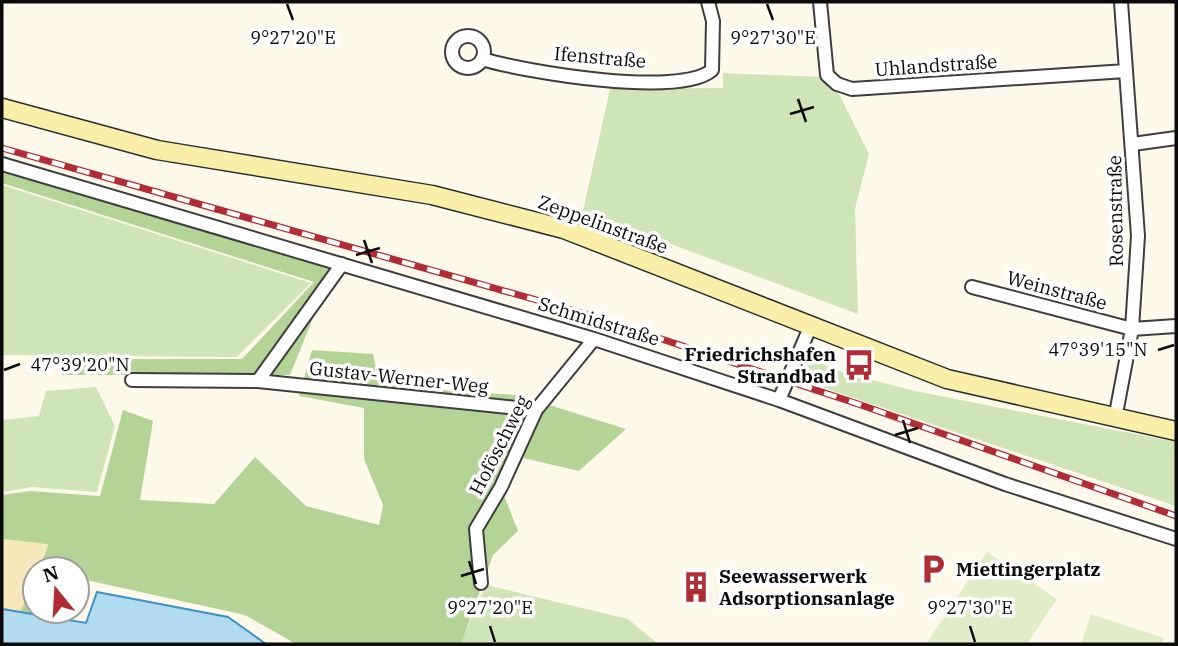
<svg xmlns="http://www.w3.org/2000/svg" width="1178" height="646" viewBox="0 0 1178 646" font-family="'IBM Plex Serif',serif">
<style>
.green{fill:#cfe5b7}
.forest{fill:#b4d497}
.sand{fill:#f6e8ba}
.pitch{fill:#e1edc8}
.water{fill:#b2dbf1;stroke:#3e91c3;stroke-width:2}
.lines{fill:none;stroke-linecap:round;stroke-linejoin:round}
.street-casing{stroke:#3e3e3e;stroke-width:16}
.secondary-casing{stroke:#2d2d2d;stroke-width:21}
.street{stroke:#fff;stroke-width:12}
.secondary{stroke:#f9efa9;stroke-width:18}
.rail-casing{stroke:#b02d36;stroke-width:7}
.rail{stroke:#fff;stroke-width:4.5;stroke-dasharray:13;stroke-linecap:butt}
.ticks{fill:none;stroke:#0b0b0b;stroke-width:2.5}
.labels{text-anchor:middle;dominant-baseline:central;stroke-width:7;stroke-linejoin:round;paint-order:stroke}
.street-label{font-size:19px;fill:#0b0b0b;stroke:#fff}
.poi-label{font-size:19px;font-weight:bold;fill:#0b0b0b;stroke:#fff;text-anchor:start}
.ticks-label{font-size:18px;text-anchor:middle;fill:#0b0b0b;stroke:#fff;stroke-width:7;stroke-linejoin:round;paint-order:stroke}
</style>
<rect width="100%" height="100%" fill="#fef9ea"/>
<path class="green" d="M723,73L823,77L840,96L869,154L855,209L858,314L583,211L610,89L723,88Z
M2,185L311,283L237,357L2,355Z
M810,358L841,372L915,391L1176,442V506L824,388L826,374L804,369Z
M96,387L115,426L97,492L32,487L2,492V420L39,416L46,391Z
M486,585L628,619L658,644H460Z"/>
<path class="forest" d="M2,159L334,266L290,375H61L86,359H242L314,282L2,183Z
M312,350L373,354L377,373L449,391L517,395L626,429L579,471L506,454L505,498L518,531L493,555L461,644H296L245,615L77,578V569H39L48,545L2,539V495L30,491L100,496L123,410L153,421L140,500L214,504L255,457L306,506L379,525L383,505L364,459V408L299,396Z
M35,578V611H67L65,620L20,612Z"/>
<path class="sand" d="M2,539L48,544L39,569H35V578L20,612L2,609Z"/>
<path class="pitch" d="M987,552L1057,599L1027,644H926Z
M1091,614L1164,638L1162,644H1081Z"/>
<path class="water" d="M97,592L228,617L266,644H2V609L86,623Z"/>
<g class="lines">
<defs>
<path id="street" d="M820,2L827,75L837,84L852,89L1126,71
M452 52a16 16 0 1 1 32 0a16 16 0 1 1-32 0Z
M482,59C525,72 680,98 712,70L713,21L708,2
M1133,144L1176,138
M2,164L594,339L779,400L1005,484L1176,539
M972,287L1132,329L1176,326
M132,380L258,381L536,410
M258,381L342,264
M779,400L811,325
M1115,419L1132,329L1138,236L1121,2
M481,583L476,529L501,487L536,410L594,339"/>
<path id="secondary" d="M2,108L157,150L432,195L564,229L947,379L1176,431"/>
</defs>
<use href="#street" class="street-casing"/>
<use href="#secondary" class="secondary-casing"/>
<use href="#street" class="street"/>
<use href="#secondary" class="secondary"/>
<defs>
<path id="rail" d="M2,148L589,315L861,405L1176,516"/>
</defs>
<use href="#rail" class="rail-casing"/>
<use href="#rail" class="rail"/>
</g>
<path class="ticks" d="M287,4L293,20M767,4L773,20M798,99L806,122M790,114L814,107M364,240L372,263M356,255L380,248M1158,350L1174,345M4,370L20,364M903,420L910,443M895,435L918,428M469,561L476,584M461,576L484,569M490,626L495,642M970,626L975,642"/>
<defs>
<symbol id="bus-bare" viewBox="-9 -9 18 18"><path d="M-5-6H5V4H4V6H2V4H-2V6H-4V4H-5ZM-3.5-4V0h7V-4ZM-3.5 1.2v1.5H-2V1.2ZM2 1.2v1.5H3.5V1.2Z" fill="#b02d36" stroke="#fff" stroke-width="2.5" paint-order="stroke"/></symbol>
<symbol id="parking-bare" viewBox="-9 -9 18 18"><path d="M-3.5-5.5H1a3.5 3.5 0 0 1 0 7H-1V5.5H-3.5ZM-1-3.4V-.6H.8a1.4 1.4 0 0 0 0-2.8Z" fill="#b02d36" stroke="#fff" stroke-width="2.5" paint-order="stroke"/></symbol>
<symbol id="building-bare" viewBox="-9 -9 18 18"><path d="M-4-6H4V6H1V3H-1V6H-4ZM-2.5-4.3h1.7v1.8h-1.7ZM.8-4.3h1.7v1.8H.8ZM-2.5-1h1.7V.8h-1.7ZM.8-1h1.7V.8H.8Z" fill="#b02d36" stroke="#fff" stroke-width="2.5" paint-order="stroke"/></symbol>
</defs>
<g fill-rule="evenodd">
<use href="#bus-bare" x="837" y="343" width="44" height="44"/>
<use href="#parking-bare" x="911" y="547" width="44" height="44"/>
<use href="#building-bare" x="674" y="565" width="44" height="44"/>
</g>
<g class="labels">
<g class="street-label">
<text transform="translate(600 57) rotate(5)">Ifenstraße</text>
<text transform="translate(936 65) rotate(-4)">Uhlandstraße</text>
<text transform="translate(1115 211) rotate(-91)">Rosenstraße</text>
<text transform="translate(603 224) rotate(20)">Zeppelinstraße</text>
<text transform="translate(1057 290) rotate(15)">Weinstraße</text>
<text transform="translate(599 321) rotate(17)">Schmidstraße</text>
<text transform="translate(399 377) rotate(6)">Gustav-Werner-Weg</text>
<text transform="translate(499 445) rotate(-63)">Hoföschweg</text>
</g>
<g class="poi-label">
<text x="836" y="354" text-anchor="end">Friedrichshafen<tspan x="836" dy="22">Strandbad</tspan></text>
<text x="956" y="569">Miettingerplatz</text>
<text x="719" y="576">Seewasserwerk<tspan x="719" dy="22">Adsorptionsanlage</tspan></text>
</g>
</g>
<g class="ticks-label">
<text x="293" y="44">9°27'20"E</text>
<text x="773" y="44">9°27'30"E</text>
<text x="1098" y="356">47°39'15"N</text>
<text x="80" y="371">47°39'20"N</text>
<text x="490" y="614">9°27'20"E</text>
<text x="970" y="614">9°27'30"E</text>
</g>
<rect width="1178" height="646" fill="none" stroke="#0b0b0b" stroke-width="7"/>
<g transform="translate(56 590) rotate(342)"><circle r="33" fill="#ffffff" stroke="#9d9d9d" stroke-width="2"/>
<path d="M0-5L12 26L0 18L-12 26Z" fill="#b02d36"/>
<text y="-10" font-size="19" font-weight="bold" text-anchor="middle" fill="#0b0b0b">N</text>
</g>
</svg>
